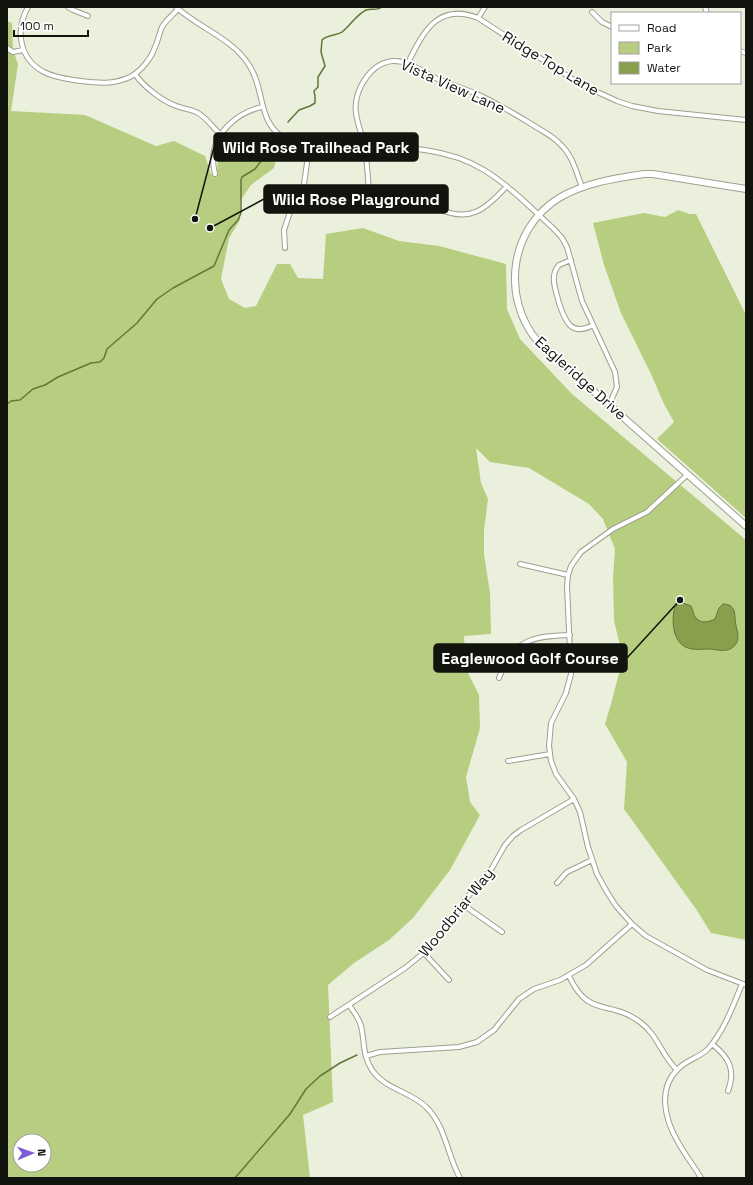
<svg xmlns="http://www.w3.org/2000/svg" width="753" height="1185" viewBox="0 0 753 1185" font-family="'Space Grotesk',sans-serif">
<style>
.green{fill:#b7ce80;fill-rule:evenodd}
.water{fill:#889f4b;stroke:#657639}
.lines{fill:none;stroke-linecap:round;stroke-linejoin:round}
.stream{stroke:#657639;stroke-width:1.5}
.minor-casing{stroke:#9ba18e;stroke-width:6}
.secondary-casing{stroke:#9ba18e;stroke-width:8}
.minor{stroke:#fff;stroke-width:4}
.secondary{stroke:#fff;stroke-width:6}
.labels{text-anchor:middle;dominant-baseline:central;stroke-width:3.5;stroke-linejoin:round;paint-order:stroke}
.street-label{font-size:15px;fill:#12150e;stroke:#fff}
.leader{fill:none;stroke:#12150e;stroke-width:1.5}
.callout-dot{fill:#12150e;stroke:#fff;stroke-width:1.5}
.callout{fill:#12150e;stroke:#12150e;stroke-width:1.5}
.callout-label{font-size:16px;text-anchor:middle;font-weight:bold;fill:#fff}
</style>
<rect width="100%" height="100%" fill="#eaf0dc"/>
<path class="green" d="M7,21L12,23L13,50L18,64L11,111L85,115L156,146L174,141L205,156L211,174H217L218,158L223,139L243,156L266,141L277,157L274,168L251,185L240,201V220L229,238L221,279L229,299L245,308L256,306L277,264H290L298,278L323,279L326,234L363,228L399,241L439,246L506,264L507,309L520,339L572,394L746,540V940L711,933L696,909L624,809L627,762L605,724L611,704L623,658L614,621L613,578L615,549L603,519L589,504L529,468L490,462L476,448L481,483L488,499L484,530V554L490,593L491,634L464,636L466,669L479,695L480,728L466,777L470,802L480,815L450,870L413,918L389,940L354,963L328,985L333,1102L303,1115L310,1178H7ZM20,1141H44V1165H20Z
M678,210L690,214H696L746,315V518L657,439L674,422L664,404L651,374L621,313L604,265L593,223L644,213L665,217Z"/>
<path class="water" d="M683,603L691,606C693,609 693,615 696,618C701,624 709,622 715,619L719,608L723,604C732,604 735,609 735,618C735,626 740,635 737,642C730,655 718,649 707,649C702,649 697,650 692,649C672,646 671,621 675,606Z"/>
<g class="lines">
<path class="stream" d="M288,122L299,110L310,106L315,103V96L314,91L318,87V77L325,66L321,52L322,40C328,34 336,36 342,32C351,25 356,15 366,10C372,8 377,11 382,7
M7,404L11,401L20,400L33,389L45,385L58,377L91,363L100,362L104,358L107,349L137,323L157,299L173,288L214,266L229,230L238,220L241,213V180L242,177L255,169L274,144
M235,1178L290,1114L306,1089L320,1076L340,1063L357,1055"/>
<defs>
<path id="minor" d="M28,7C15,30 19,59 44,72C55,78 68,79 80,81C97,83 113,85 130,77C141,71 151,59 155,47C158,41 159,34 162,27C166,20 173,15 178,9
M68,7L73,10L88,16
M176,7C199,28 232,38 249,65C267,93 255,124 290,142C313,155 339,147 364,147C406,147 448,148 484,170C510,186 532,209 554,229L562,238L567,247L582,301L615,372L617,387L609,405
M705,7L707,13
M592,12L602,22L612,27
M478,18L485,7
M7,48L13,52L23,50
M740,51L746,53
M408,63C423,32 438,2 478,18L580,84L617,101L632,106L658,111L746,120
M135,74C143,86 161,100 174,105C182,109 191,109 198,113C207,118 213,128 221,135
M215,174C214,169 213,164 213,159C214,132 238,112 262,107
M369,193C368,178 367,162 365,148C360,124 349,111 361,86C368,73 378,62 393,61C410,60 425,74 440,80C452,85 465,89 477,94C496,103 515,114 533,125C542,131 553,136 560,144C573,156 576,172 582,187
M439,209C470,223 486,209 506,187
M285,248L284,230L291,209L300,193L304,184L309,149
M571,260L559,265C549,276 556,290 559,303C565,321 571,337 593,325
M687,475L647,512L613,529L581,552L571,566L568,575L567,586L571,674L566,693L551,723L549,746L551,761L556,774L574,799L580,812L588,847L597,874L607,892L616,906L632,924L646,936L707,970L746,985
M520,564L568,575
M499,678C513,640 532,636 570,635
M508,761L550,754
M557,883L567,872L592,860
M462,904L502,932
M424,953L449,980
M569,976C589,1019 609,999 640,1022C658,1035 661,1055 677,1070
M349,1005C354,1012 359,1018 361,1026C365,1042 362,1055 372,1070C386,1090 410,1091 426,1107C446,1126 447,1155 460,1178
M330,1017L405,968L431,947L472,891L492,868L505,845L513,836L521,830L574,799
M712,1044C729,1057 736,1070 728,1091
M366,1056L380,1052L459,1047L477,1042L494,1030L519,999L534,989L560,980L586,965L632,924
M701,1178C694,1166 685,1155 678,1142C665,1120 657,1089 678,1069C686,1060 699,1058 708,1049C724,1031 733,1006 742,984"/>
<path id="secondary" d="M746,189L653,174H644C616,178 584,183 559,198C509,229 501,298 538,342L746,526"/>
</defs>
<use href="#minor" class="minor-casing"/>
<use href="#secondary" class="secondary-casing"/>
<use href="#minor" class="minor"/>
<use href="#secondary" class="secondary"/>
</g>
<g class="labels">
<g class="street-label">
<text transform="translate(551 63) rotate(31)">Ridge Top Lane</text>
<text transform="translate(453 86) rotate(24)">Vista View Lane</text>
<text transform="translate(581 378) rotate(42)">Eagleridge Drive</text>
<text transform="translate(456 912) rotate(-51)">Woodbriar Way</text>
</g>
</g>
<path class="leader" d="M195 219L214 147M210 228L264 199M680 600L627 658"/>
<g class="callout-dot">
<circle cx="195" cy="219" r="4"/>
<circle cx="210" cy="228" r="4"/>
<circle cx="680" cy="600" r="4"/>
</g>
<g class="callout">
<rect x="214" y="133" width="204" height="28" rx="4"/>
<rect x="264" y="185" width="184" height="28" rx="4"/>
<rect x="434" y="644" width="193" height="28" rx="4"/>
</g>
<g class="callout-label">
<text x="316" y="153">Wild Rose Trailhead Park</text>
<text x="356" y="205">Wild Rose Playground</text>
<text x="530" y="664">Eaglewood Golf Course</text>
</g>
<rect width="753" height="1185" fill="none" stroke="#12150e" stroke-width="16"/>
<rect x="611" y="12" width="130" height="72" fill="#ffffff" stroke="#a0a19f"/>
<rect x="619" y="25" width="20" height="6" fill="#ffffff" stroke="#a0a19f"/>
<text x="647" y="32" font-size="12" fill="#12150e">Road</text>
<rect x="619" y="42" width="20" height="12" fill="#b7ce80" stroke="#a0a19f"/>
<text x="647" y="52" font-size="12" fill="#12150e">Park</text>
<rect x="619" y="62" width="20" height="12" fill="#889f4b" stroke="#a0a19f"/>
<text x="647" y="72" font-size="12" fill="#12150e">Water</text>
<g transform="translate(32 1153) rotate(88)"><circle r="19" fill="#ffffff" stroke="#a0a19f"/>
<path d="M0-3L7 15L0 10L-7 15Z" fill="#7d5cd6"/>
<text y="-6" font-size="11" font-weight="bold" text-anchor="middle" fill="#12150e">N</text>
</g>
<path d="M14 30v6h74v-6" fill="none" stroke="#12150e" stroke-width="2"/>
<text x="20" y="30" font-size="12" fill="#12150e" stroke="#ffffff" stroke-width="3" paint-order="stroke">100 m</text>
</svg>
